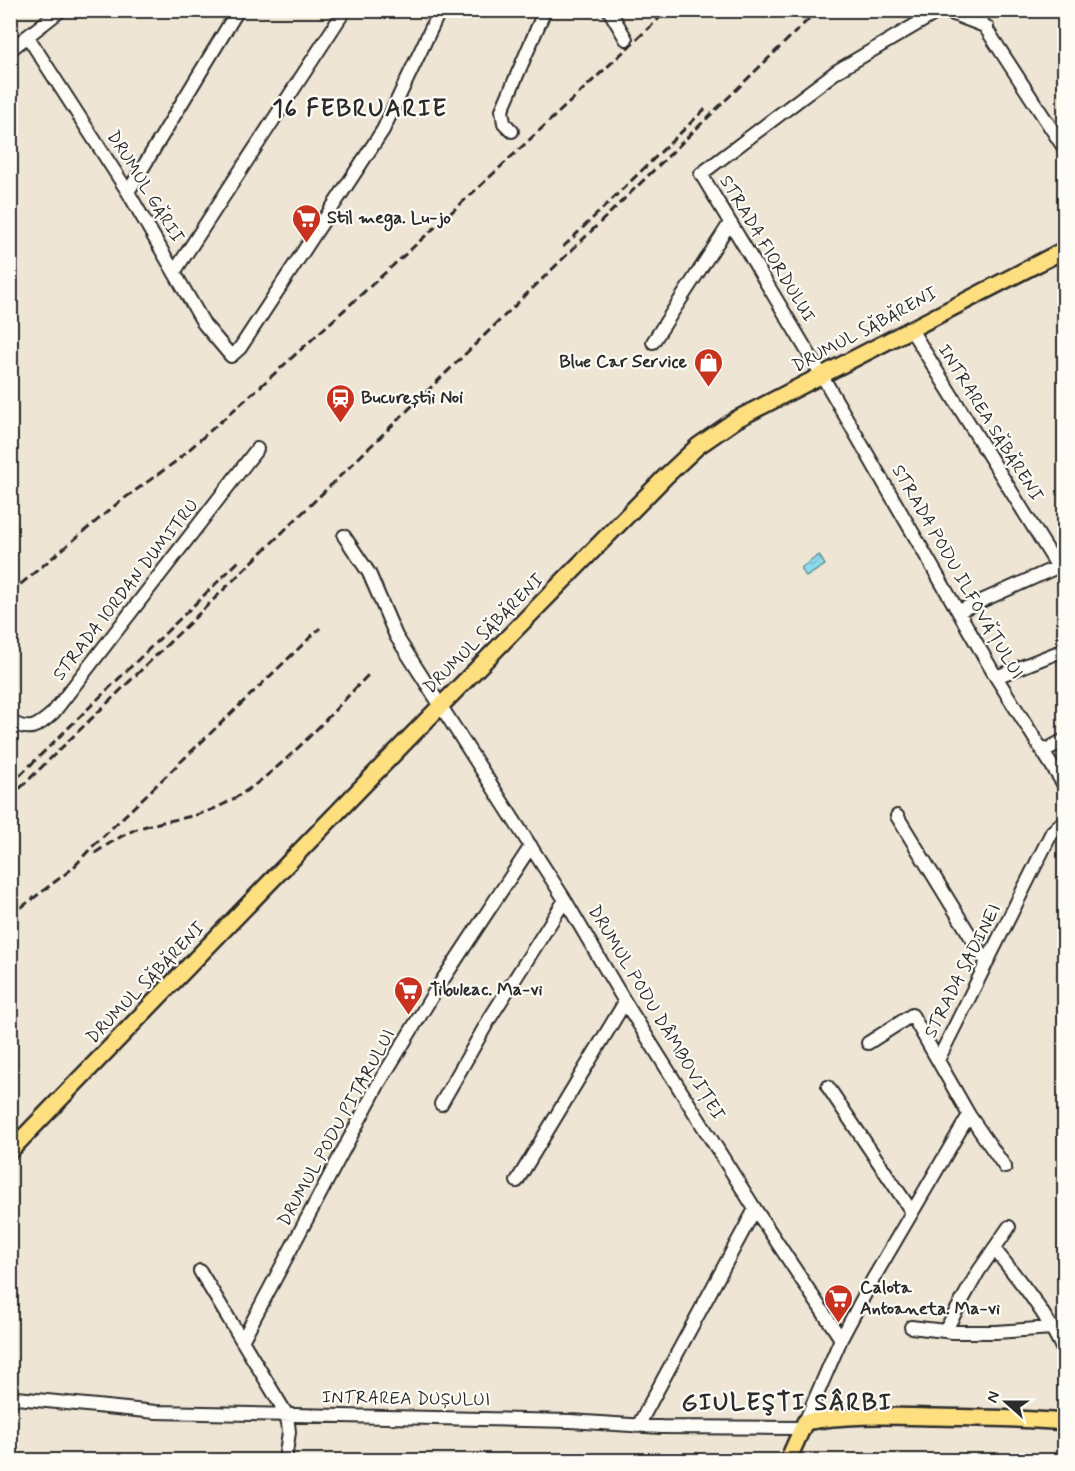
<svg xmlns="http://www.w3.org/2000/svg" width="1075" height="1471" viewBox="0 0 1075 1471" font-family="Mynerve,sans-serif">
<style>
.water{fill:url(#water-waves);stroke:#65949e;stroke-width:1.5}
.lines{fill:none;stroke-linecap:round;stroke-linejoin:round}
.minor-casing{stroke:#2b2b2b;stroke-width:16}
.major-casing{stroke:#2b2b2b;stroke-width:20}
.minor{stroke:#fdfcf7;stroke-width:12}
.major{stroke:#fedf80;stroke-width:15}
.rail{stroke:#2b2b2b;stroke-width:3;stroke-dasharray:9 4.5;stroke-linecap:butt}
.labels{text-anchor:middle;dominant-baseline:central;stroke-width:4.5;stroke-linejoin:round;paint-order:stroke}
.street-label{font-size:18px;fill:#2b2b2b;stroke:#fdfcf7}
.poi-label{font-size:18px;font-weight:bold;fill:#2b2b2b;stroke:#fdfcf7;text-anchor:start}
.district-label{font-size:24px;font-weight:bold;letter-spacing:1.5px;fill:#2b2b2b;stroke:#fdfcf7}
</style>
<defs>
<pattern id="water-waves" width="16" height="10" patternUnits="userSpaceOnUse" patternTransform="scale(1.5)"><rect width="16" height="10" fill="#8cdaeb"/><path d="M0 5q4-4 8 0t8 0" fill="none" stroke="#79bbca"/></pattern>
</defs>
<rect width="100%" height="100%" fill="#efe5d4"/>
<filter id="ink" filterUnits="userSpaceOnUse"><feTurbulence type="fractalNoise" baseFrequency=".0167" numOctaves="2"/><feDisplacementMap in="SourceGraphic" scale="12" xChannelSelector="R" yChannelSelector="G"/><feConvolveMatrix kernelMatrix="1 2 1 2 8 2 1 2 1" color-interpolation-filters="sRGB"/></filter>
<g filter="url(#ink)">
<path class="water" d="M819,555L825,565L806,577L801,568Z"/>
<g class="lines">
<defs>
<path id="minor" d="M609,10L626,39
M974,10L1064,148
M987,27L948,12L942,11L934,14L837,71L701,174L821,374L996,677L1064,785
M28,37L128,192L204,324L231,356L240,348L383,130L440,10
M10,50L61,10
M512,131L504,123L502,110L545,10
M128,192L238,10
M175,271L345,10
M910,328L1058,567
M653,342L730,223
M344,536L369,573L396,636L565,900L625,1002L755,1209L841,1339
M959,611L1064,564
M996,677L1064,650
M10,721C30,733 37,727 53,713L257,449
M1044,751L1064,740
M897,816L987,963
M868,1043L912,1015L969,1115L1005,1167
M938,1060L1052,832L1064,821
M828,1087L912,1212
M441,1104L490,1018L565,900
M517,1181L625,1002
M995,1250C1021,1282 1047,1314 1064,1352
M200,1271L287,1415L289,1432L285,1460
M911,1327L953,1332H996L1052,1328
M945,1331L978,1272L1009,1227
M242,1341L379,1083L434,993L531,846
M10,1396L17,1398L156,1412L570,1421L661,1427L802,1428
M805,1422L841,1339L873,1279L969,1115
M638,1426L755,1209"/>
<path id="major" d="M10,1151L412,735L666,476L698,446L737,419L1064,250
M788,1460L805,1422C848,1414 891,1416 935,1417C978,1418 1021,1418 1064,1422"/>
</defs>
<use href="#minor" class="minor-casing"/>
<use href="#major" class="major-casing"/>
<use href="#minor" class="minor"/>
<use href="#major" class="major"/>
<path class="rail" d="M563,247L705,109
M10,593L118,503L175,462L262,385L478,188L668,10
M10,785L240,560
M10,798L818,10
M95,853C110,843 126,832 143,827C170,819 197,818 222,805C277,778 328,716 371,672
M10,916L73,868L90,849L320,628"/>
</g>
</g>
<defs>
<symbol id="supermarket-pin" viewBox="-11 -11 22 30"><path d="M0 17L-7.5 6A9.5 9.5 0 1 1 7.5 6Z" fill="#c8321e" stroke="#fdfcf7"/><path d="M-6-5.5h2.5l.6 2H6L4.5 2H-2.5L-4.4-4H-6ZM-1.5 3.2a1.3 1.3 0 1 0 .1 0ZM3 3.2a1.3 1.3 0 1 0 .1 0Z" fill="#fff"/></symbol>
<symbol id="shop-pin" viewBox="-11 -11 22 30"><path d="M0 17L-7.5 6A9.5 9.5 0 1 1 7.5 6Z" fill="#c8321e" stroke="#fdfcf7"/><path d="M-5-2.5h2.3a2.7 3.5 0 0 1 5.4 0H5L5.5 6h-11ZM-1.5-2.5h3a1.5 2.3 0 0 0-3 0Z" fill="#fff"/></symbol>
<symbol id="station-pin" viewBox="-11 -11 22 30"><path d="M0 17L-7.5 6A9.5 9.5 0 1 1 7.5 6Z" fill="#c8321e" stroke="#fdfcf7"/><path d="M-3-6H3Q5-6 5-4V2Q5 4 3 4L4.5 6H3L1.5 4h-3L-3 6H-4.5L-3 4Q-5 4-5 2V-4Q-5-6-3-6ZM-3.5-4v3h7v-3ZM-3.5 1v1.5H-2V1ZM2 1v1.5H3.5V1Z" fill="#fff"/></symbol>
</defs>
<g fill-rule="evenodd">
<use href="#supermarket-pin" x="290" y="202" width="33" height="45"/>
<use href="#shop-pin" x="692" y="346" width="33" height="45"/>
<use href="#station-pin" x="324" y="382" width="33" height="45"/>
<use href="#supermarket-pin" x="392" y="974" width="33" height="45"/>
<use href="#supermarket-pin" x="822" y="1282" width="33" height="45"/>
</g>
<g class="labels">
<g class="street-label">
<text transform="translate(145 187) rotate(58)">DRUMUL GĂRII</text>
<text transform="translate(767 249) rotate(59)">STRADA FIORDULUI</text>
<text transform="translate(865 330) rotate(-28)">DRUMUL SĂBĂRENI</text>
<text transform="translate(990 423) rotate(58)">INTRAREA SĂBĂRENI</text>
<text transform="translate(957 572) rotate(60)">STRADA PODU ILFOVĂȚULUI</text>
<text transform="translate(126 590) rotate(-52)">STRADA IORDAN DUMITRU</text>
<text transform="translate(484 634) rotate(-45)">DRUMUL SĂBĂRENI</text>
<text transform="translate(963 971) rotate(-63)">STRADA SADINEI</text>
<text transform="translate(146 983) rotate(-46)">DRUMUL SĂBĂRENI</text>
<text transform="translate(656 1013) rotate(59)">DRUMUL PODU DÂMBOVIȚEI</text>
<text transform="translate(337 1128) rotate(-61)">DRUMUL PODU PITARULUI</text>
<text transform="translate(406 1399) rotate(1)">INTRAREA DUȘULUI</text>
</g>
<g class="poi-label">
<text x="327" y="218">Stil mega. Lu-jo</text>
<text x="687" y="362" text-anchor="end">Blue Car Service</text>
<text x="361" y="398">Bucureștii Noi</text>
<text x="430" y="990">Tibuleac. Ma-vi</text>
<text x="860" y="1288">Calota<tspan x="860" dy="21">Antoaneta. Ma-vi</tspan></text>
</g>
<g class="district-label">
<text x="360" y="109">16 FEBRUARIE</text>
<text x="787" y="1403">GIULEŞTI SÂRBI</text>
</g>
</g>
<rect width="1075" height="1471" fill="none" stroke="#fdfcf7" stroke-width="36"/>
<rect x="18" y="18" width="1039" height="1435" fill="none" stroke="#2b2b2b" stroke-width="2" filter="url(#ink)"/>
<g transform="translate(1006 1402) rotate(291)" stroke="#fdfcf7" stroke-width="4.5" paint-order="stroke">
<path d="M0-4.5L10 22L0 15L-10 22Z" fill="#2b2b2b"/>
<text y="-9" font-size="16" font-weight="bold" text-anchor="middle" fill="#2b2b2b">N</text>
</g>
</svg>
